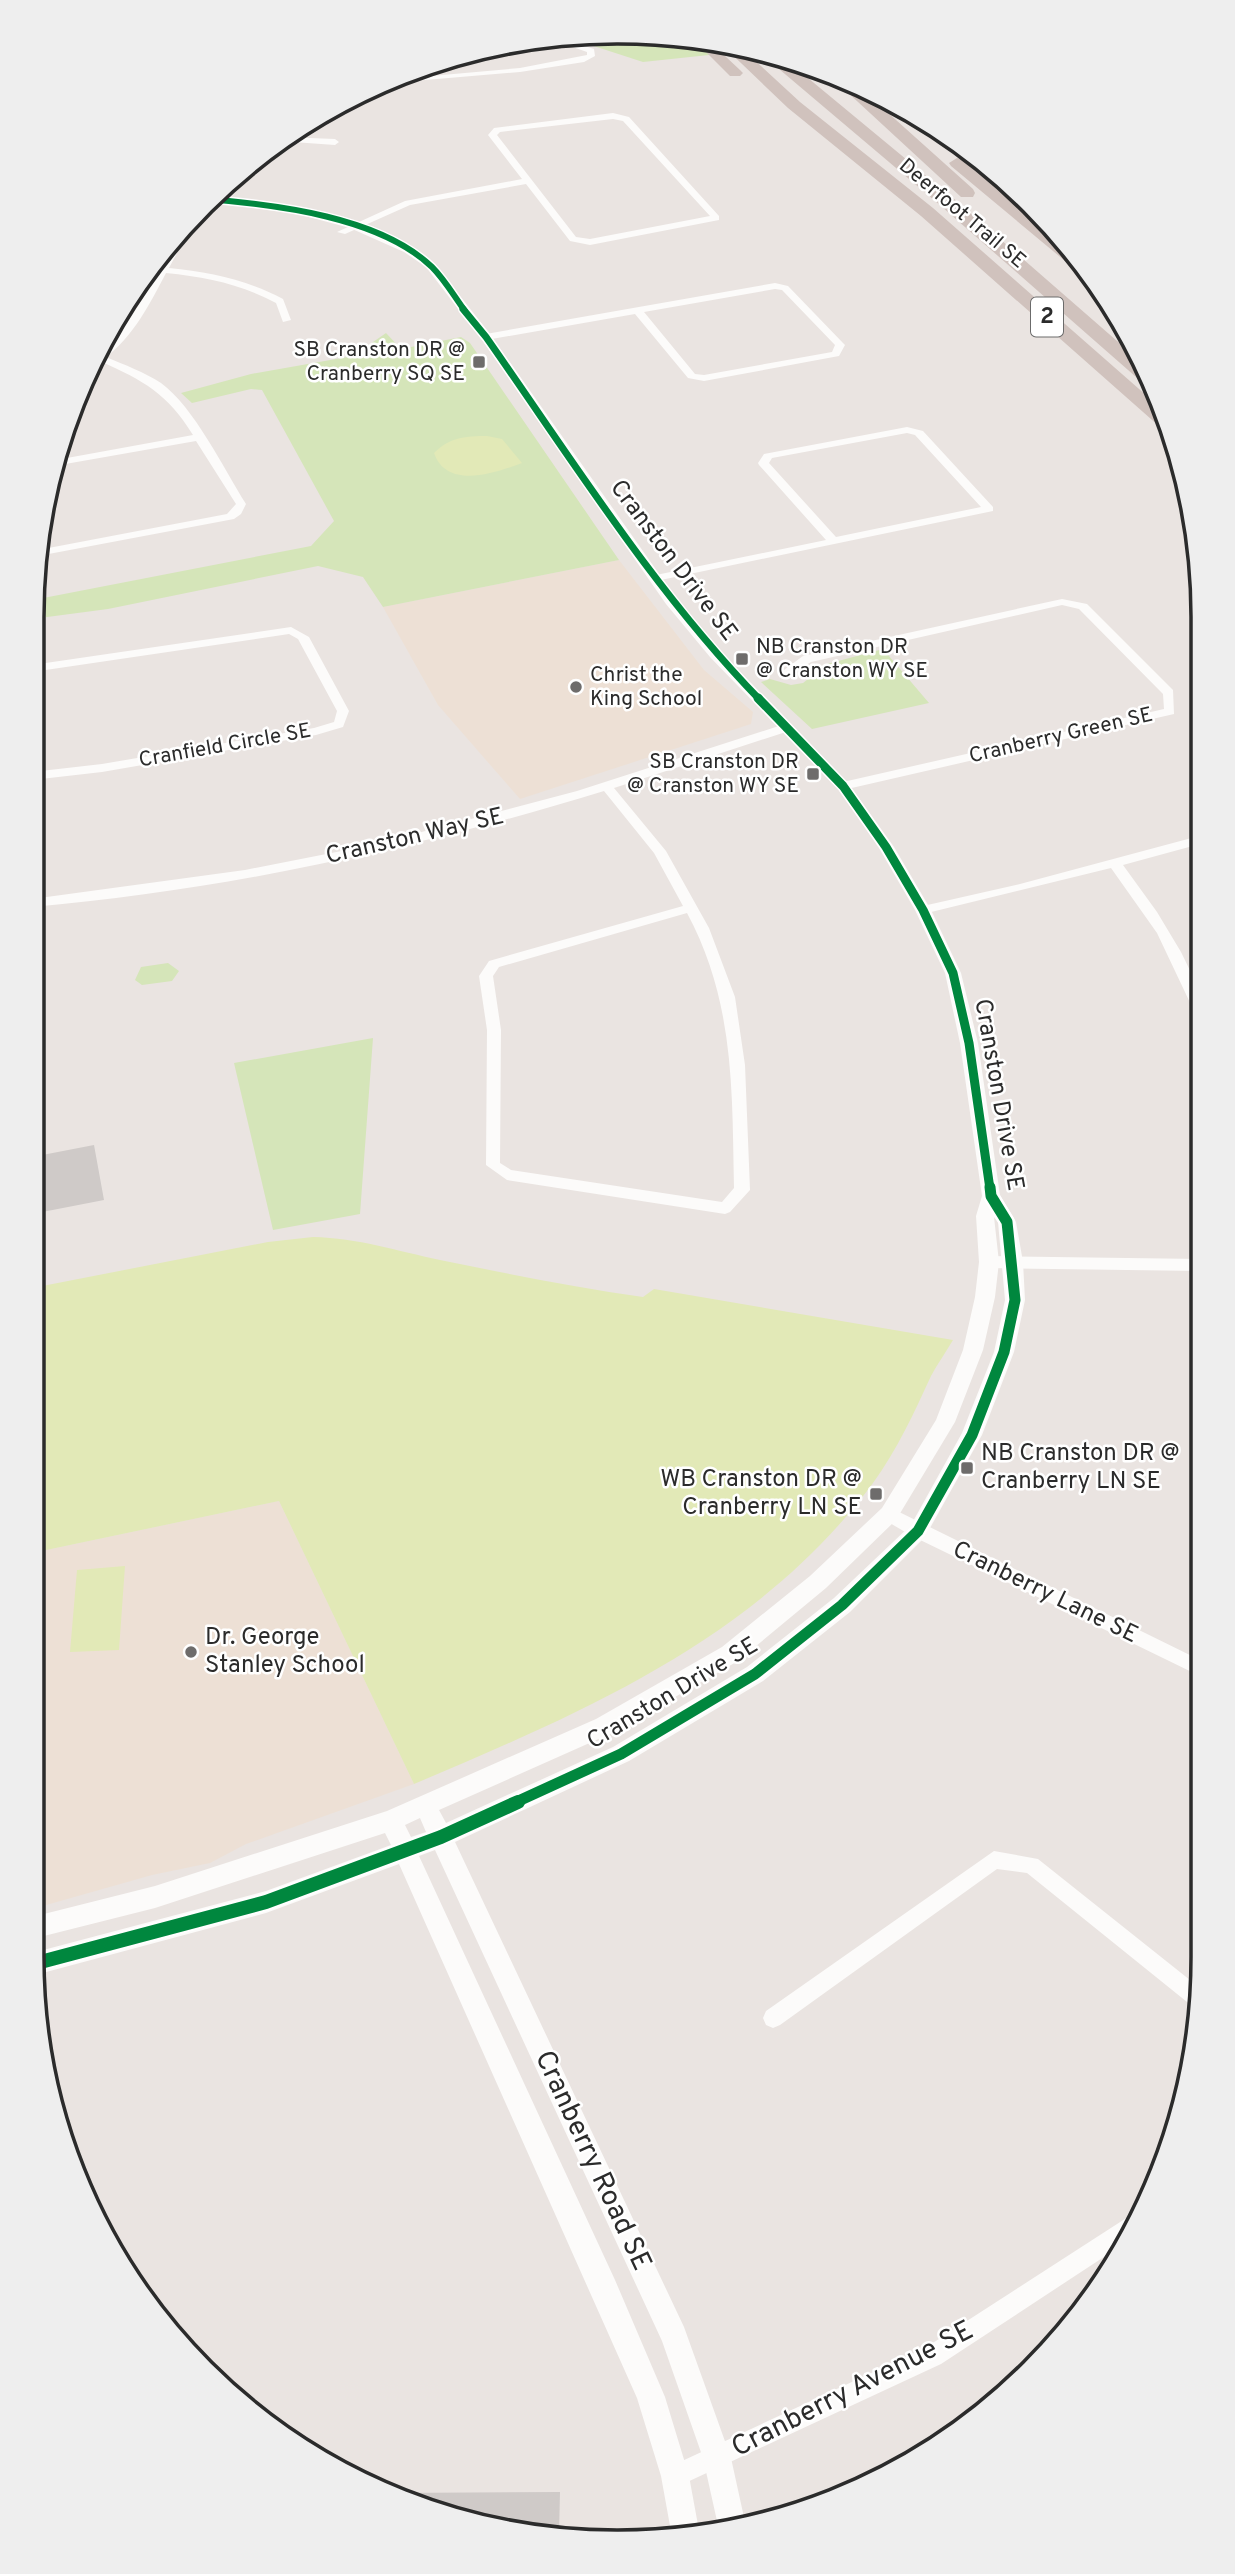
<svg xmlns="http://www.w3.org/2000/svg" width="1235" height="2574" viewBox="0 0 1235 2574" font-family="Overpass,sans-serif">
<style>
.education{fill:#ede0d5}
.green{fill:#d5e5b9}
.pitch{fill:#e2e9b7}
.building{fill:#cfcac8}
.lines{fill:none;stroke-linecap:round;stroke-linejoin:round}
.minor{fill:#fcfbfa;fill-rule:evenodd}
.tertiary{fill:#fcfbfa;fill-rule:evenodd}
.motorway{fill:#d0c2bd;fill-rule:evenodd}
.cycleway-far4-casing{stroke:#fff;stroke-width:9}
.cycleway-far3-casing{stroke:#fff;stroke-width:10}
.cycleway-far2-casing{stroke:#fff;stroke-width:12}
.cycleway-far1-casing{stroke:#fff;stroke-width:16}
.cycleway-casing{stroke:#fff;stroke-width:18}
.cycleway-far4{stroke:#00873e;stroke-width:6}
.cycleway-far3{stroke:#00873e;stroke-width:7}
.cycleway-far2{stroke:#00873e;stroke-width:9}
.cycleway-far1{stroke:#00873e;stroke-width:11}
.cycleway{stroke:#00873e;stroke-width:14}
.poi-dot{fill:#6e6c6b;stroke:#fff;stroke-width:2.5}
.labels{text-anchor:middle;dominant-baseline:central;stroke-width:5;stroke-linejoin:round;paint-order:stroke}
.far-street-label{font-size:21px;fill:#2b2b2b;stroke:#fff}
.far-poi-label{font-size:21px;fill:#2b2b2b;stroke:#fff;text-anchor:end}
.shield{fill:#fff;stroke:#6b6b6b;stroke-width:2}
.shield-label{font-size:23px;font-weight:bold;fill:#2b2b2b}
.street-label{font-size:24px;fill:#2b2b2b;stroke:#fff}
.poi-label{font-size:24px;fill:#2b2b2b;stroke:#fff;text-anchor:start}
.near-street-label{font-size:28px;fill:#2b2b2b;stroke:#fff}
.rim{fill:none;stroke:#2b2b2b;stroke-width:3.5}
</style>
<rect width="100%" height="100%" fill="#eae4e1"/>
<path class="education" d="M619,560L704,670L753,712L751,724L520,799L438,705L383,607Z
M279,1501L414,1784L246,1844L210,1863L152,1875L32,1909V1553Z"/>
<path class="green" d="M618,32L732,43L756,50L643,62L566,37Z
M386,333L401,349L461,337L470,343L619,560L383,607L363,577L318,566L108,609L32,619L33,600L311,546L334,521L262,390L251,389L192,403L181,393L251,374L353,356Z
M883,649L929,703L812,729L761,682L770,679L791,685L803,683L827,664Z
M168,963L179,971L172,981L142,985L135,980L141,967Z
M373,1038L360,1214L273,1230L234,1063Z"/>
<path class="pitch" d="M487,436L502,439L522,463C495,473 447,490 434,453C450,437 466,436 487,436Z
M313,1237C358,1238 397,1251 440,1260C508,1274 575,1287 643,1297L654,1289L953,1340C946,1352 938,1363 931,1376C914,1413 897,1450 873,1483C758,1638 586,1711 414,1784L279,1501L32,1553V1288L268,1242Z
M125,1566L119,1650L70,1652L77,1570Z"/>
<path class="building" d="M94,1145L104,1200L32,1214V1157Z
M560,2492L559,2533L503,2531L388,2495L389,2493Z"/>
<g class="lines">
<path class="minor" d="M557,37L594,49L595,56L584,62L520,72L378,84L386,80L520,68L587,55V52L547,38Z
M613,113L629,117L719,216V220L590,245L570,241L526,184L410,205L345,234L337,232L405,201L522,179L488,135L494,128ZM613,119L623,121L710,216L590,239L576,237L497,135L500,132Z
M284,137L335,139L339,142L335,145L279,141Z
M192,217L195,219L169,268C210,272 247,280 283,299L291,320L283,322L276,303C240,284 206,277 166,273C151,302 133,337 106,357C125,365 144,372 161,383C194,407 224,469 246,504L241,514L234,519L38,556V550L227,514L236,504L196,441L54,466L56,460L193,435C167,393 144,381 100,361L91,365C98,352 108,346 117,335C133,316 146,294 157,272L148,270L151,266L160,267L177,236Z
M775,283L788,286L843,343L845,345L839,356L704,381L688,378L635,314L486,340L481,337L486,334ZM775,289L782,290L835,345L832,352L704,375L695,374L644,312Z
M135,286L139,288L127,306H123Z
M907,427L923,431L993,507V511L656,581L650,578L656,575L826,540L759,465L758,463L764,454ZM907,433L915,435L981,507L836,537L769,463L772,458Z
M1062,599L1087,604L1173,690L1174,714L843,790L839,789V783L843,782L1164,709L1163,694L1079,609L1062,605L811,662L786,677L780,673L803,656Z
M291,627L309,637L349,711L343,727L316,735L102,772L32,780V772L102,764L314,728L334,722L337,711L298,639L289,634L32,672V665Z
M788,723L794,727L792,730L614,788L666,851L709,928L735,997L745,1065L750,1190L730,1212L725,1214L507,1180L486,1165L487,1030L479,976L489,961L683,906L654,853L604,791C418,848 225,890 32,907V899L245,870L372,845L577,791ZM687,913C735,1002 732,1092 734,1188L722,1202L511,1170L500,1163L501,1030L493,976L499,967Z
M1199,836L1200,844L1123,865L1157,912L1181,952L1200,991V1014L1193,1009L1157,933L1111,868L923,914L916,910L923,906L1020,884Z
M989,1256L1201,1259V1271L989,1268L981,1262Z
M889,1507L1202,1661V1677L912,1536L883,1519L880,1514L883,1509Z
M994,1851L1038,1859L1200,1988L1198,2009L1192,2006L1027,1873L997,1869L780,2025L773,2028L766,2025L763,2018L766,2011Z
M1131,2215L1136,2217L1116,2249L941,2364L683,2484L675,2488L667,2484L663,2476L667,2468L925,2348Z"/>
<path class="tertiary" d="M212,196L294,207L358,223L412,247L434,263L490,334L676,598L720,651L848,783L894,847L931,910L961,973L978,1043L1000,1195L1016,1222L1023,1262L1025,1300L1014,1352L982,1435L925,1537L850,1612L763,1681L629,1761L455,1842L684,2327L731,2458L745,2522L719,2530L703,2458L662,2341L435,1850L419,1856L615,2280L665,2397L689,2476L700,2536L672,2537L661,2476L637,2398L399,1864L266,1913L35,1975L32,1953L266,1891L391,1845L385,1833L155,1908L32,1939V1917L155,1886L387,1811L596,1719L722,1647L810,1576L882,1508L936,1420L963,1350L975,1297L979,1262L976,1216L982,1196L960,1043L945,973L915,910L879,848L838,789L710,657L666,604L482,340L426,267L404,252L350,228L294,213L205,202ZM994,1217L998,1222L1005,1300L994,1352L962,1433L911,1525L834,1598L747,1667L613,1747L446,1823L439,1810L612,1733L738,1661L826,1588L896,1520L955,1422L983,1350L995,1297L999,1262ZM420,1818L426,1832L411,1837L405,1825Z"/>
<path class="motorway" d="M693,39L709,41L740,70L743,73L740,76H730Z
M719,42L737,44L800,102L933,208L1163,410L1168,428L1160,427L921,216L788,108Z
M765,53L785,59L953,198L1140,361L1154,385L1144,384L941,206L766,58Z
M831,73L857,85L973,189L975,193L973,197H961L832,78Z
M957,158L963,160C1001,191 1068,236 1092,277L1083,276L951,166L949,163Z"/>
<defs>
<path id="cycleway-far4" d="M208,199C277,205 380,217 432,267C445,280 454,296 465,311"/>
<path id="cycleway-far3" d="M463,309L486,337C573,461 654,591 760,700"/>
<path id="cycleway-far2" d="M758,698L843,786L886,847L923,910L953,973L969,1043L990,1189"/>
<path id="cycleway-far1" d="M514,1803L621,1754L755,1674L842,1605L918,1531L972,1435L1004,1352L1015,1300L1007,1222L991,1196L990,1187"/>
<path id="cycleway" d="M33,1964L266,1902L441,1837L518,1802"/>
</defs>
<use href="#cycleway-far4" class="cycleway-far4-casing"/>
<use href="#cycleway-far3" class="cycleway-far3-casing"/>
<use href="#cycleway-far2" class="cycleway-far2-casing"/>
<use href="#cycleway-far1" class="cycleway-far1-casing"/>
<use href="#cycleway" class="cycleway-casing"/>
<use href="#cycleway-far4" class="cycleway-far4"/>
<use href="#cycleway-far3" class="cycleway-far3"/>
<use href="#cycleway-far2" class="cycleway-far2"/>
<use href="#cycleway-far1" class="cycleway-far1"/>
<use href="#cycleway" class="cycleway"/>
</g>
<g class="poi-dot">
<rect x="472" y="355" width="14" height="14" rx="3.5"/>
<rect x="735" y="652" width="14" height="14" rx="3.5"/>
<circle cx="576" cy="687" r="7"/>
<rect x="806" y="767" width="14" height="14" rx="3.5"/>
<rect x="960" y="1461" width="14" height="14" rx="3.5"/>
<rect x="869" y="1487" width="14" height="14" rx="3.5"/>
<circle cx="191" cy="1652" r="7"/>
</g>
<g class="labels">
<g class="far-street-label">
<text transform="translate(962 214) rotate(40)">Deerfoot Trail SE</text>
<text transform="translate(1061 736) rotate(-13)">Cranberry Green SE</text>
<text transform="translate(225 746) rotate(-10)">Cranfield Circle SE</text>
</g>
<g class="far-poi-label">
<text x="465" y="350">SB Cranston DR @<tspan x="465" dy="24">Cranberry SQ SE</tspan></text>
<text x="756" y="647" text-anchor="start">NB Cranston DR<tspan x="756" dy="24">@ Cranston WY SE</tspan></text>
<text x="590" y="675" text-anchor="start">Christ the<tspan x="590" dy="24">King School</tspan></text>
<text x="799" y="762">SB Cranston DR<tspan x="799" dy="24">@ Cranston WY SE</tspan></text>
</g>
<rect class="shield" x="1031" y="297.5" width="32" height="39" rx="5"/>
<g class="shield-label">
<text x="1047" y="317">2</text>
</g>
<g class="street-label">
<text transform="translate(673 561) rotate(53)">Cranston Drive SE</text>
<text transform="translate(415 837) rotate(-13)">Cranston Way SE</text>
<text transform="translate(998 1095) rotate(80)">Cranston Drive SE</text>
<text transform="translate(1045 1593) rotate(26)">Cranberry Lane SE</text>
<text transform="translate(673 1694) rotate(-31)">Cranston Drive SE</text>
</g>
<g class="poi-label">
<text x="981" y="1454">NB Cranston DR @<tspan x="981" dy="28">Cranberry LN SE</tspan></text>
<text x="862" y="1480" text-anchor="end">WB Cranston DR @<tspan x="862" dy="28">Cranberry LN SE</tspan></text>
<text x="205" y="1638">Dr. George<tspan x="205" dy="28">Stanley School</tspan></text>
</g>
<g class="near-street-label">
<text transform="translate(592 2161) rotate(65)">Cranberry Road SE</text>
<text transform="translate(853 2390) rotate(-27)">Cranberry Avenue SE</text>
</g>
</g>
<path d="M0 0H1235V2574H0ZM617 44H618A573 573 0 0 1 1191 617V1957A573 573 0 0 1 618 2530H617A573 573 0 0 1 44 1957V617A573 573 0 0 1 617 44Z" fill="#eee" fill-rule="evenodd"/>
<path class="rim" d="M617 44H618A573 573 0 0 1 1191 617V1957A573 573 0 0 1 618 2530H617A573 573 0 0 1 44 1957V617A573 573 0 0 1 617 44Z"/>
</svg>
